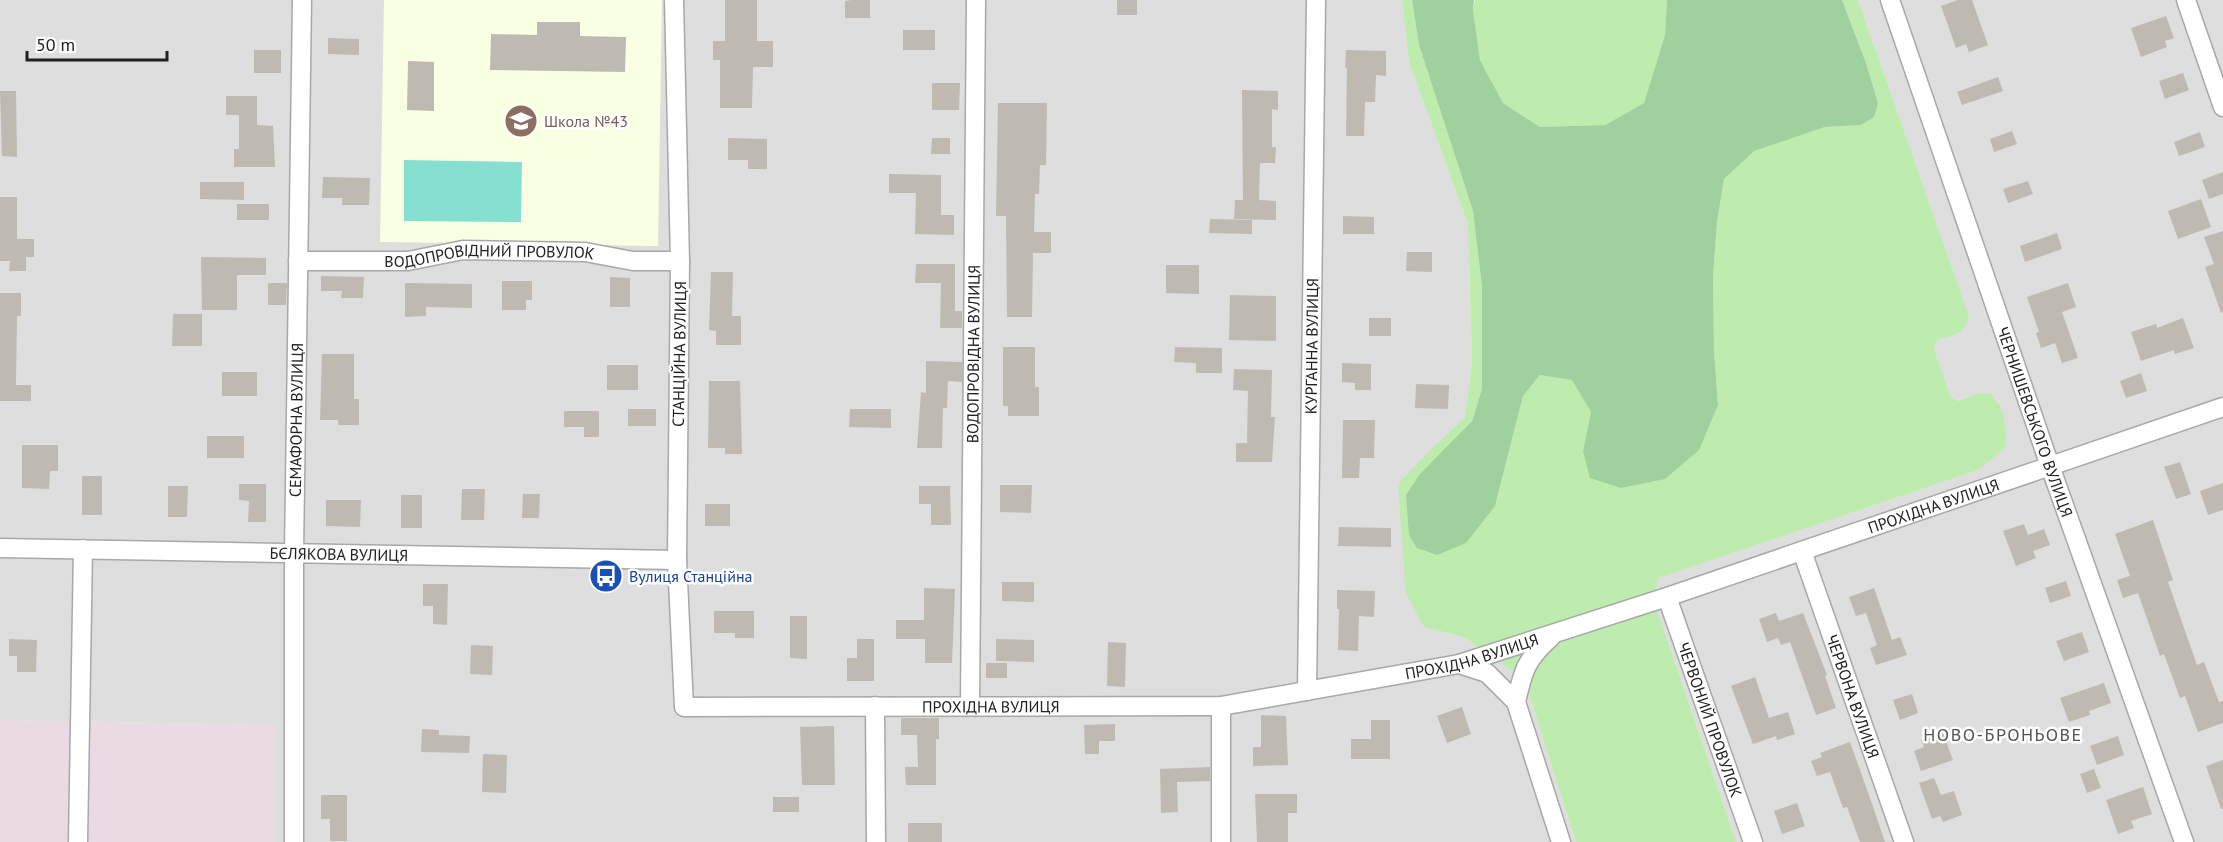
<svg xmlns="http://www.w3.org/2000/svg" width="2223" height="842" viewBox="0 0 2223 842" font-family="'PT Sans',sans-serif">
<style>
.residential{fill:#dfdede}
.industrial{fill:#eadae3}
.education{fill:#f9ffe3}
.grass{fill:#beebae}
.forest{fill:#a0d09d}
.pitch{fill:#86e0d2}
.building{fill:#bebab1}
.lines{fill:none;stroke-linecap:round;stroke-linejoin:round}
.minor-casing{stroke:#a8a8a8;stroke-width:21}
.minor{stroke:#fff;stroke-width:18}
.labels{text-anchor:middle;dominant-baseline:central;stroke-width:5;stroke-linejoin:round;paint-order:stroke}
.education-label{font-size:16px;fill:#785e54;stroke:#fff;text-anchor:start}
.street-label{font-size:16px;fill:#212121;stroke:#fff}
.transit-label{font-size:16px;fill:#164399;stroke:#fff;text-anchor:start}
.neighbourhood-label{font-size:18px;letter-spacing:1.5px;fill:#545454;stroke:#fff}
</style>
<rect width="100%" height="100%" fill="#f1f0e8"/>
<path class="residential" d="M0,0H1402L1409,62L1468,224L1472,361L1465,417L1432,448L1398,485L1424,627L1464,637L1514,672L1529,694L1576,842H275L274,725L0,720Z
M1858,0H2223V842H1736L1654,601L1657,578L1978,470L1999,402L1992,394L1980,393L1958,401L1951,397L1934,349L1938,340L1958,334L1969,316Z"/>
<path class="industrial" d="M0,720L275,725V842H0Z"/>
<path class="education" d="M384,0H662L658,246L380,242Z"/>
<path class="grass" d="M1402,0H1412L1419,45L1473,211L1482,287V389L1472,421L1453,441L1495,506L1523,396L1540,375L1572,379L1591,412L1583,451L1718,405L1714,351L1713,277L1717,222L1724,179L1753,151L1825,127L1861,125L1878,103L1866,63L1842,0H1858L1969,316C1964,335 1955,335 1938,340L1934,349L1951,397L1958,401L1980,393L1992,394C2006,410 2006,427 2005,448L1978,470L1658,578L1654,601L1736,842H1576L1529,694L1514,672L1464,637L1424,627L1406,593L1398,484L1432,448L1465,417L1472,361L1468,224L1409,62Z
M1475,0H1667L1665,35L1644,103L1605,125L1540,127L1503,103L1480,60L1473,10Z"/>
<path class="forest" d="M1412,0H1474L1473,10L1480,60L1503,103L1540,127L1605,125L1644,103L1665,35L1667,0H1842L1866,63L1878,103L1874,117L1861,125L1825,127L1754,151L1724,179L1717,222L1713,277L1714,351L1718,405L1699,450L1665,479L1621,488L1590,478L1583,451L1591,412L1572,380L1540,375L1523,396L1495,506L1466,543L1437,555L1417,548L1409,535L1406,495L1420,474L1472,421L1482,389V287L1473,211L1419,45Z"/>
<path class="pitch" d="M404,160L522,162L521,222L404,221Z"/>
<path class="building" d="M725,0H757V41H773V67H753L752,108H720V60H713V41H725Z
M851,0H870V18H845V1Z
M1117,0H1137V15H1117Z
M1958,0H1972L1988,45L1969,52L1966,44L1956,48L1941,6Z
M2166,16L2174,38L2165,41L2167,47L2141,57L2131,28Z
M537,22H580V36L626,37L625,72L490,70L491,34L537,35Z
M903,30H935V50H903Z
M328,38L359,39V55L328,54Z
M254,50H281V73H254Z
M1346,50L1386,51V76L1376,75L1375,102H1365L1364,136H1346L1347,68H1345Z
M408,61L434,62V111L407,110Z
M2183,73L2189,90L2165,99L2159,81Z
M1998,77L2003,91L1962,105L1957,92Z
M932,83H960L959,110H932Z
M1242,90L1278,91V110L1272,109V147H1276L1275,163H1260L1259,200L1276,201V220L1234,219L1235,200H1243Z
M0,91H16L17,157L2,156Z
M226,96H257V125L273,126L275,167H234V149H239V115H226Z
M998,103H1047L1046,165H1040L1039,194H1035L1034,232H1051V253H1033L1032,317H1007L1006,216H996Z
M2012,131L2017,144L1994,152L1990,139Z
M2200,132L2205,147L2179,156L2174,142Z
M728,138L767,139V169H748V160H728Z
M932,138H950V154H931Z
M2223,172V194L2209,199L2202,180Z
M889,174L941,175V215H954V235L915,234L916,193H889Z
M323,177L370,178L369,205H342V198H322Z
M2028,181L2033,194L2008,203L2003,189Z
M200,182H244V200L200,199Z
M0,197H17V239H34V257H26V271H9L10,261H0Z
M2201,199L2211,227L2178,239L2168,211Z
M237,204H269V220H237Z
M1343,216L1374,217V234H1343Z
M1210,219L1252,220V234L1209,233Z
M2223,231V312L2221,313L2205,267L2214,264L2204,237Z
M2057,233L2062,249L2025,262L2020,246Z
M1407,252H1432V272L1406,271Z
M201,257L266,258V275H237V310H202Z
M916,264H955V311H962V328H940L941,283H915Z
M1166,265H1199V294L1166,293Z
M711,272H733L732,316H741V345H716V331L709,330Z
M321,276L364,277L363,298H341L342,291H321Z
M610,277L630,278V307H610Z
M502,281H532V300H526V310H502Z
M268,283H287L286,305H268Z
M405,283L472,284V308L426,307V316L405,317Z
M2068,283L2076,307L2062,312L2078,358L2062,363L2055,343L2041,348L2036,333L2039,332L2027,297Z
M0,293H21V316H17L16,385H31V401H0Z
M1230,295L1276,296V341L1229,340Z
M173,314H202V346H172Z
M1369,318H1391V336H1369Z
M2183,318L2194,348L2175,354L2174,350L2141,361L2131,332L2156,324L2157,328Z
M1003,347H1035V387H1039V416H1008V406H1003Z
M1175,347L1222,348V373H1196V363L1174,362Z
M322,354H354V399H359V425H338V420H320Z
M926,361L962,362V382L948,381L947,408H943L942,448H917L921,392L926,393Z
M1342,363L1371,364V390H1355V383L1342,382Z
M607,365H638V390H607Z
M1234,369L1272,370L1271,417H1275L1272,462H1236V443H1247L1248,391L1233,390Z
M222,372H257V396H222Z
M2141,373L2147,391L2126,398L2120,381Z
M709,381H740L742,454H725V448H708Z
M1416,384L1449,385L1448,409L1415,408Z
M628,409H656V426H628Z
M850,409H891V428L849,427Z
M564,411H599V437H584V427H564Z
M1343,420H1375L1374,458H1360L1359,478H1342Z
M207,436H244V458H207Z
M22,445H58V471H50L49,489L22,488Z
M2180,462L2191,494L2176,499L2164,467Z
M82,476H102V515H82Z
M2223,483V510L2208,515L2200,491Z
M239,484H266V522H248L249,501L239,500Z
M1000,485H1032L1031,513L1000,512Z
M168,486H188L187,517H168Z
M919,486H950L951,525H931V504H919Z
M462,489H485L484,520H461Z
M523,494H540L539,518H522Z
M401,495H422V528H401Z
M326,500H361L360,527L326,526Z
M705,504H730V526H705Z
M2153,520L2173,580L2168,582L2197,665L2204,662L2219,702L2223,701V723L2198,732L2185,696L2180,698L2164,654L2160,656L2138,593L2123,598L2117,580L2130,576L2115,534Z
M2024,524L2028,535L2044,529L2050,545L2033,551L2036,558L2016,566L2003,531Z
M1339,527L1391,528V547L1338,546Z
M2066,581L2071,596L2050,603L2045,588Z
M1002,582H1034V602L1002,601Z
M423,584H448L447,625L433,624V606H423Z
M924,588L955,589L952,663H925V639H896V620H924Z
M1874,588L1892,640L1900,637L1907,655L1876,665L1870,648L1877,645L1866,613L1856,616L1849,597Z
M1337,590L1375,591L1374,617L1359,616L1358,651L1338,650L1339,609H1337Z
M714,611H754V638H735V633H714Z
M1776,613L1779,621L1803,613L1827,675L1825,676L1836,708L1816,715L1790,642L1781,645L1778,638L1767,642L1759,619Z
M790,616H807V659L790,658Z
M2082,632L2089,652L2064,661L2056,641Z
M9,639L37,640L36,672H17V656H9Z
M857,639H874V681H847V658H857Z
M996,639L1034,640V662L996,661Z
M1108,642L1126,643L1125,687L1107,686Z
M471,645L493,646L492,675L470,674Z
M986,663H1007V678H986Z
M1755,677L1769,718L1788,712L1795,734L1777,740L1776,736L1753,744L1731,686Z
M2104,683L2111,703L2089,711L2090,715L2069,722L2060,698Z
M1912,694L1918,713L1900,720L1893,700Z
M1462,707L1471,734L1447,743L1437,716Z
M1261,715L1286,716L1288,765L1253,766V747H1261Z
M901,718H939V739H936V785H906L905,767H918L917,735H901Z
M1371,720H1390V759H1351V739H1371Z
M1115,724V741H1099V754H1085L1084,725Z
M834,726L835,785H802L800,727Z
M422,729L439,730V735L470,736L469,753L421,752Z
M1943,733L1953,760L1921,771L1914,751L1924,747L1921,740Z
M2118,736L2124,755L2097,765L2090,746Z
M1850,742L1870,798L1885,842H1860L1847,807L1843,808L1830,772L1817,776L1811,761L1822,757L1820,753Z
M483,754L507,755L506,793L482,792Z
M2223,760V809H2221L2206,766Z
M1210,767V781L1177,782L1178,812L1161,813L1160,769Z
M2094,769L2101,788L2087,793L2080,774Z
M1934,778L1941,795L1954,791L1962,815L1943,822L1940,816L1932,819L1919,783Z
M2143,787L2152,814L2131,821L2134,828L2118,834L2106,800Z
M1255,794H1297V813H1288V842H1257Z
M321,795H347V841H330V819H321Z
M773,797H799V812H773Z
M1797,803L1805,826L1782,834L1774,811Z
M908,823H942V842H908Z"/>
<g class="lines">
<defs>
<g id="minor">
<path id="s1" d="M674,0L680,261L677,560L684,707L1221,706L1459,664L1667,597L2223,407"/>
<path id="s2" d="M1890,0L2050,466L2184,842"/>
<path d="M2186,0L2223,107"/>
<path id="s3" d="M298,261H408L463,250L585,252L633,261H680"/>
<path id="s4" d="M0,548L677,560"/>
<path id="s5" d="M1802,551L1904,842"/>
<path id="s6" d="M1667,597L1753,842"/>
<path d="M1459,664L1487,673L1516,702L1561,842"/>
<path id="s7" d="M1307,691L1316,0"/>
<path d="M1516,702C1523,671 1526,659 1551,637"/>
<path d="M875,706L876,842"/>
<path id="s8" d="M970,706L976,0"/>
<path d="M1221,706V842"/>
<path d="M78,842L83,549"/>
<path id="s9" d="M294,842V553L302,0"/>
</g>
</defs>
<use href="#minor" class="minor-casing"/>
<use href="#minor" class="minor"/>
</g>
<defs>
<symbol id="school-disc" viewBox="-11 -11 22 22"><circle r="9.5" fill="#8d6e63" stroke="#fff"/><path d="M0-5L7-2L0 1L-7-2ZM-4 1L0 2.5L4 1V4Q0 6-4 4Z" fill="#fff"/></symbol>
<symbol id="bus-disc" viewBox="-11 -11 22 22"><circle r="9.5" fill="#1a4fb4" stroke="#fff"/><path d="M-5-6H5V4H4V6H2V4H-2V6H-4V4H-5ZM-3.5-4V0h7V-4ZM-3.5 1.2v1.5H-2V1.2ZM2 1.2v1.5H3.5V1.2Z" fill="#fff"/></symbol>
</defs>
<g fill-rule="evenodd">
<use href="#school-disc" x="502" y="102" width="38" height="38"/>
<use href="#bus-disc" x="587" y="557" width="38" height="38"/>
</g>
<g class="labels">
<g class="education-label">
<text x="544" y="121">Школа №43</text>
</g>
<g class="street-label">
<text stroke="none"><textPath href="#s3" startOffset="192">ВОДОПРОВІДНИЙ ПРОВУЛОК</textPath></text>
<text stroke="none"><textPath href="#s7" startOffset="345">КУРГАННА ВУЛИЦЯ</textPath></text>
<text stroke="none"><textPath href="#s8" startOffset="352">ВОДОПРОВІДНА ВУЛИЦЯ</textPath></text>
<text transform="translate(679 354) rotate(-89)">СТАНЦІЙНА ВУЛИЦЯ</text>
<text stroke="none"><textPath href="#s9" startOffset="422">СЕМАФОРНА ВУЛИЦЯ</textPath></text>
<text stroke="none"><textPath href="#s2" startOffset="446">ЧЕРНИШЕВСЬКОГО ВУЛИЦЯ</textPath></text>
<text stroke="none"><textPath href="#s1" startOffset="1986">ПРОХІДНА ВУЛИЦЯ</textPath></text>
<text stroke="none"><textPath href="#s4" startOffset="339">БЄЛЯКОВА ВУЛИЦЯ</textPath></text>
<text stroke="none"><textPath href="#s1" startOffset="1500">ПРОХІДНА ВУЛИЦЯ</textPath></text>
<text stroke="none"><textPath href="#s5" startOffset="154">ЧЕРВОНА ВУЛИЦЯ</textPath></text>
<text stroke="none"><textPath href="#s1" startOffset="1014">ПРОХІДНА ВУЛИЦЯ</textPath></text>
<text stroke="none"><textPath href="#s6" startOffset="130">ЧЕРВОНИЙ ПРОВУЛОК</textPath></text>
</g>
<g class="transit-label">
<text x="629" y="576">Вулиця Станційна</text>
</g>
<g class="neighbourhood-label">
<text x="2003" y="734">НОВО-БРОНЬОВЕ</text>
</g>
</g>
<path d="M27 51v9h140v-9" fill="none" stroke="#212121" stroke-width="3"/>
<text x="36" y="51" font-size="18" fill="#212121" stroke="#ffffff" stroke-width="4.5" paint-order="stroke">50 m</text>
</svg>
